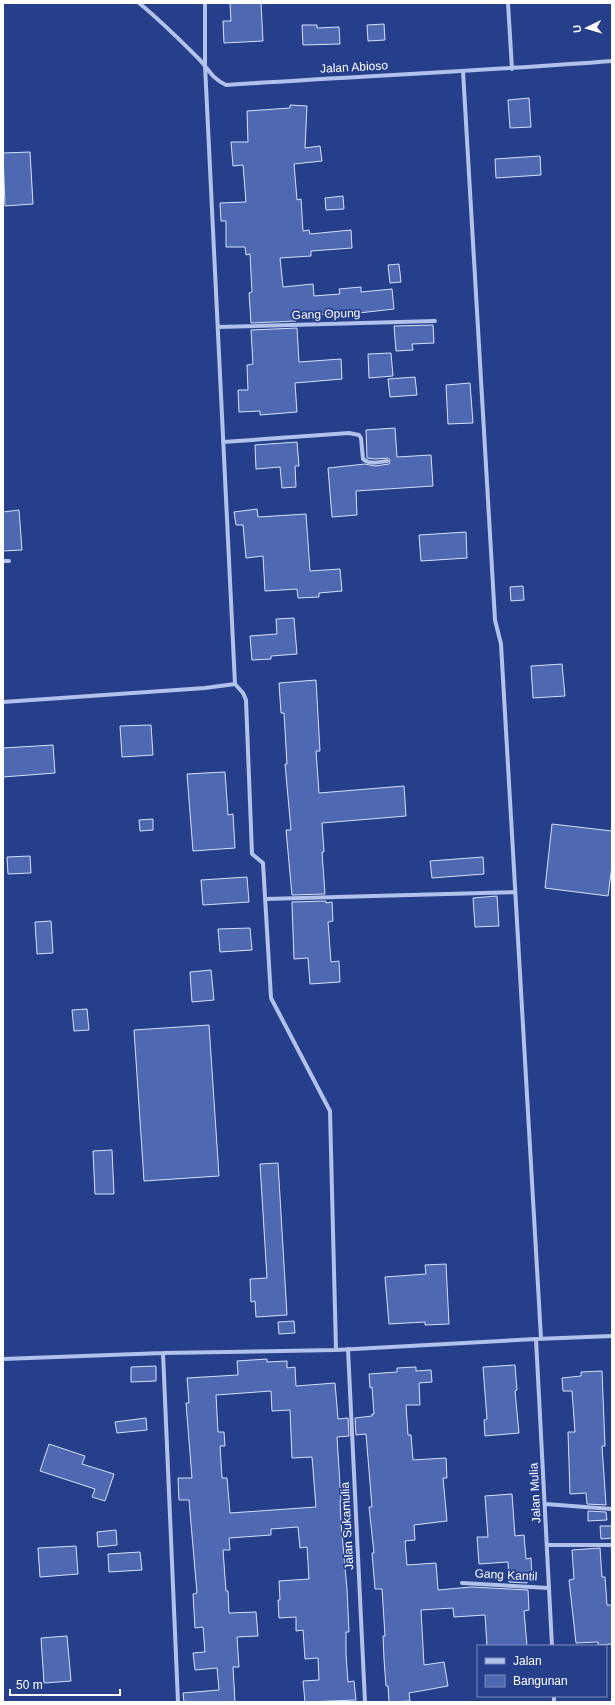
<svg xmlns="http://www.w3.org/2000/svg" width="615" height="1705" viewBox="0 0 615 1705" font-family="Helvetica,sans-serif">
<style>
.building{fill:#4e69b2;stroke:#d8e1f8;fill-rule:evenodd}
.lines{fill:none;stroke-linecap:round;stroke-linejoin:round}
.street{stroke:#b3c2ea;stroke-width:4}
.labels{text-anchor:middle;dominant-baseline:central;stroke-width:3.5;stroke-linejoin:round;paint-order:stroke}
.street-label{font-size:12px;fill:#fff;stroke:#253f8b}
</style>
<rect width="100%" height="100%" fill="#253f8b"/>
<path class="building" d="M230,3H261L263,41L224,43L223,21H231Z
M384,24L385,40L368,41L367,25Z
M302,25H317V28L339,27L340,44L303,45Z
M529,98L531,127L510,128L508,100Z
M290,105L307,106L305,148L320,146L322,161L294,164L297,200L301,199L303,231L309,230L310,234L351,230L352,248L311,251V256L280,258L283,287L313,284L314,296L340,294L339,289L361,287V292L392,289L394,309L341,315V313L296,316V321L251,323L249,293L252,292L250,254L246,255L245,247H226V221H221L220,203L246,202L243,165L233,166L231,142H248L247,111L290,108Z
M30,152L33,204L5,206L3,153Z
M540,156L541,175L496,178L495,159Z
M343,196L344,209L326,210L325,198Z
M399,264L401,282L390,283L388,265Z
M433,325L434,343L412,344L413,350L396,351L394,326Z
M297,328L299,362L341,359L342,379L295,383L297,412L260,415V411L239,412L238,390H248L247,365L253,364L251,330Z
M391,353L393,376L369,378L368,354Z
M415,377L417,395L390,397L388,379Z
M470,383L473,423L448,424L446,385Z
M395,428L397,457L431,455L433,486L356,491L357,515L332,517L328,468L365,464L375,466L389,464L390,460L388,458L375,459L367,458L366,430Z
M297,442L299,466H295L296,487L282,488L280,467L256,469L255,445Z
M257,509L258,517L306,514L310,571L340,569L342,591L319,593V597L298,598L297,589L265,591L263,556L246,558L243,525H236L234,512Z
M19,510L22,550L3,551V512Z
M466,532L467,558L421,561L419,535Z
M523,586L524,600L511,601L510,587Z
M294,618L297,654L271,656V659L252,660L250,636L277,634L276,619Z
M562,664L565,696L533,698L531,666Z
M316,680L320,751H316L319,793L404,786L406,816L322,823L324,852H322L325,894L292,895L286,830H291L285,764H287L284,713H281L279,683Z
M151,725L153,755L122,757L120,726Z
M53,745L55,773L3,777V748Z
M225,772L228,815L233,814L235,848L193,851L187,774Z
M153,819V830L140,831L139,820Z
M552,824L612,831V866L608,896L545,888Z
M30,856L31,873L8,874L7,857Z
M483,857L484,874L432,878L430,861Z
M247,877L249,902L203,905L201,880Z
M497,896L499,926L475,927L473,898Z
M326,901V903L332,902L333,921L328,922L331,962L339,961L340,982L310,984L308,958L294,959L292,905V902Z
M51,921L53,953L37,954L35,922Z
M250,928L252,950L220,952L218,929Z
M211,970L214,1000L192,1002L190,972Z
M87,1009L89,1030L74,1031L72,1010Z
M209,1025L219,1176L144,1181L134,1030Z
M112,1150L114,1194H95L93,1151Z
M278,1163L287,1315L256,1317L255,1301L251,1302L250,1279L267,1278L260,1164Z
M446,1264L449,1324L425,1325V1322L389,1324L385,1277L426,1274L425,1265Z
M294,1321L295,1333L279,1334L278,1322Z
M267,1359V1362L287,1361V1368L295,1367L296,1386L335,1383L338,1419L348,1418L349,1436L337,1437L341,1501H340L341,1523L347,1589L349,1632H346V1654L348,1682L354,1681L356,1700L305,1702L303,1681L319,1680L318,1658L305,1659L303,1630L296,1631V1617L279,1618L278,1600H280L279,1581L309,1579L307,1547L300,1548L298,1527L271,1529V1535L229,1538L230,1550H223L226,1591H228L229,1613L256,1612L258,1636L237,1637L239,1667H233L235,1702H184L183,1693L219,1690L217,1668L195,1670L193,1653L205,1652L203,1627L195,1628L193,1594L197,1593L189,1500H179L178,1478H192L186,1403H189L187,1378L238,1375L237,1361ZM271,1391L272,1411L290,1410L292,1458L312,1457L316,1507L230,1513L227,1478H222L220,1446H225L224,1432H218L216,1395Z
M515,1365L517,1390L515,1391L519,1433L485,1436L484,1420L487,1419L483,1367Z
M156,1366V1381L131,1382V1367Z
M416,1367V1371L431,1370L432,1382L419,1383L420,1405H406L408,1435H411L413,1460L446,1458L447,1478H443L447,1521L414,1525L415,1540L405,1541L407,1565L436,1563L438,1590L471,1587L528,1590L529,1610L524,1611L527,1646H487L485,1615L454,1617L453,1608L421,1610L424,1665L444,1662L448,1686L409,1693L410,1701L389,1702L388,1686H386L384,1659L383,1636H385L382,1589H375L372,1553H374L369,1507H372L366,1434L356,1435L355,1418L372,1416V1414H374L372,1387L370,1388L369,1374L397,1372V1368Z
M602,1371L605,1446H602L606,1505L587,1504L586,1493L570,1494L568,1432H575L572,1391H563L562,1378L581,1376V1372Z
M146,1418L147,1430L117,1433L115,1422Z
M49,1444L85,1456L82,1464L114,1474L105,1501L92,1497L95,1489L40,1471Z
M512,1494L515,1536L524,1535L526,1559L531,1558L532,1579H527V1583L509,1582L508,1562L479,1564L477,1537H488L485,1496Z
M588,1511L606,1512L607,1520L588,1521Z
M600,1526H612V1538L601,1539Z
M116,1530L117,1545L98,1547L97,1532Z
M76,1546L78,1574L40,1577L38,1548Z
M600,1548L602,1577H605L607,1605H612V1644L598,1645V1642L576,1643L569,1580L574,1579L572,1550Z
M140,1552L142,1570L109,1572L108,1554Z
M67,1636L71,1681L44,1683L41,1638Z"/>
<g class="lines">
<path class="street" d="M139,3C160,20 179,39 198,58C209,69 211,78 226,85C355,76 484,71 612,61
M508,3L512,69
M463,71L495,620L501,644L541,1338
M218,327L435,321
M223,442L349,433L359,435L361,438L363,459C370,465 379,462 387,461
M3,561H9
M235,684L243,693L246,700L252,854L263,863L271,998L330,1111L336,1350
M3,702L205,688L235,684L205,65V3
M265,899L515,892
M536,1339L552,1646
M348,1349L365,1702
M163,1353L178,1702
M3,1359L163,1353L336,1350L536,1339L612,1336
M545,1504L612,1509
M547,1545H612
M462,1583L549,1588
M554,1696V1702"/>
</g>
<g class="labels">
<g class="street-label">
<text transform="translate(354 67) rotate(-3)">Jalan Abioso</text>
<text transform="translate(326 314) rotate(-2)">Gang Opung</text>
<text transform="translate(535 1493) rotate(-93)">Jalan Mulia</text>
<text transform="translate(347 1526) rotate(-93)">Jalan Sukamulia</text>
<text transform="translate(506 1575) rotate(3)">Gang Kantil</text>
</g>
</g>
<rect width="615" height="1705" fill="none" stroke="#ffffff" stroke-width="8"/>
<rect x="477" y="1645" width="130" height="52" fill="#253f8b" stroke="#7c8cb9"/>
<rect x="485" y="1658" width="20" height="6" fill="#b3c2ea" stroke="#7c8cb9"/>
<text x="513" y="1665" font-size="12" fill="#ffffff">Jalan</text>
<rect x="485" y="1675" width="20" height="12" fill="#4e69b2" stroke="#7c8cb9"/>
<text x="513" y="1685" font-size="12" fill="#ffffff">Bangunan</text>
<g transform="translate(587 28) rotate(265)" stroke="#253f8b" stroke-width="3" paint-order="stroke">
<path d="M0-3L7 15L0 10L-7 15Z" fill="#ffffff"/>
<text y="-6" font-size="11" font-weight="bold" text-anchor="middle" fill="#ffffff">U</text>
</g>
<path d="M10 1689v6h110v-6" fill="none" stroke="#ffffff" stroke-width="2"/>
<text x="16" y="1689" font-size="12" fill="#ffffff" stroke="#253f8b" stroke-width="3" paint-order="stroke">50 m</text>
</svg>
